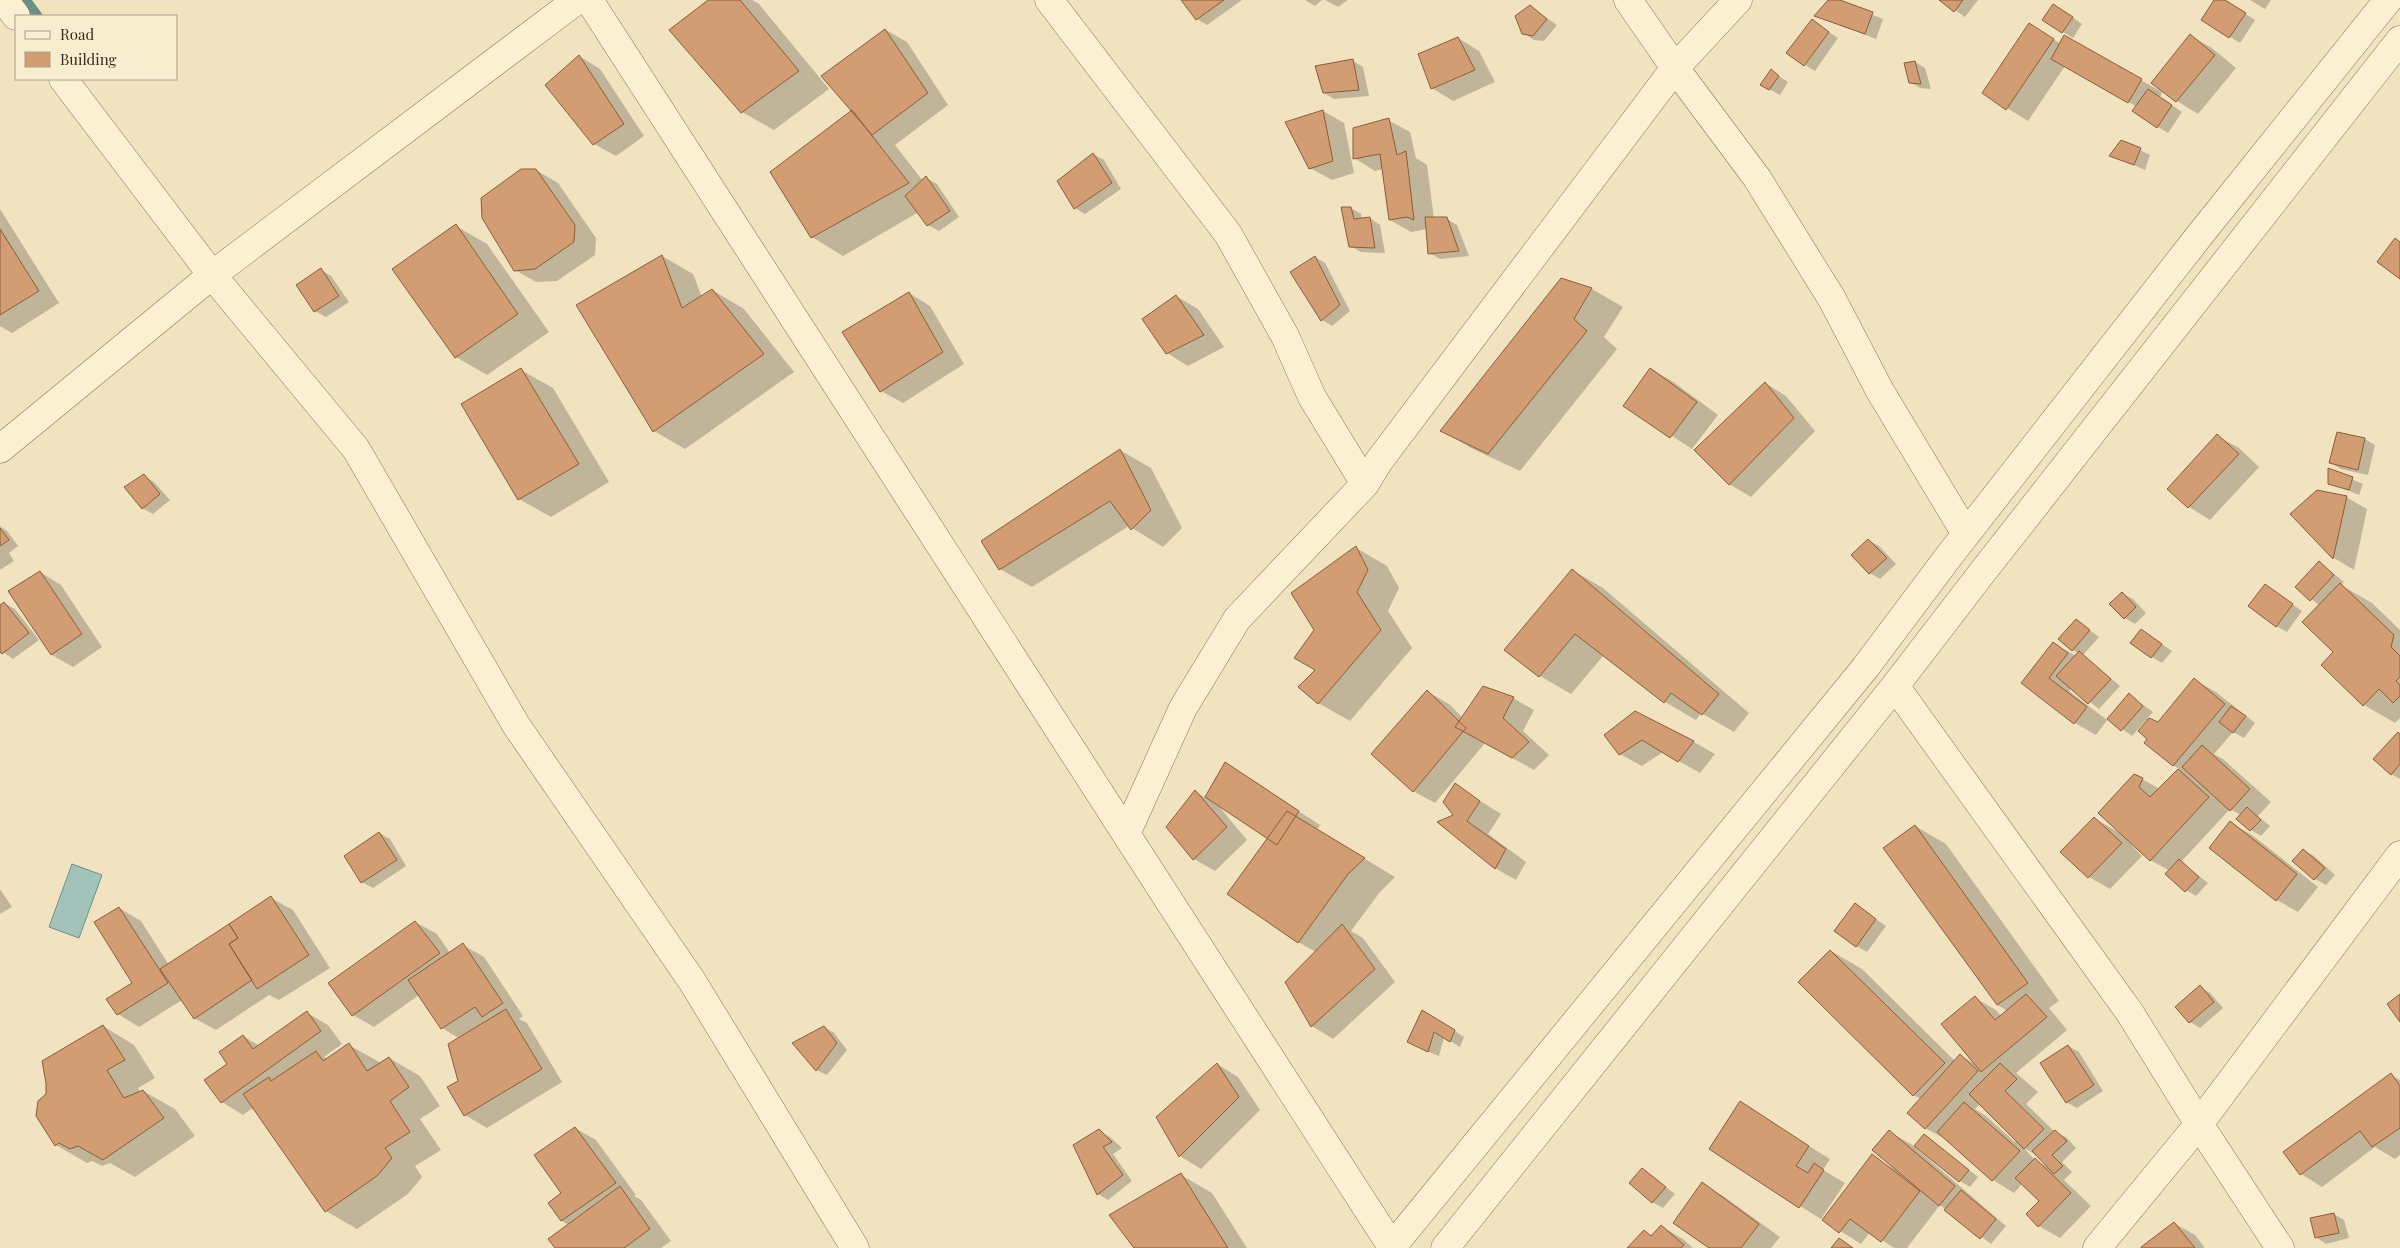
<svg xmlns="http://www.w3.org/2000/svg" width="2400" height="1248" viewBox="0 0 2400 1248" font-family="'Playfair Display',serif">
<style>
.water{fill:#a2c2ba;stroke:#699188}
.shadow{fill:#0003;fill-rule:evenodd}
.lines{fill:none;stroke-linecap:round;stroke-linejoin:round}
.stream{stroke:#699188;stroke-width:11}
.building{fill:#d29d72;stroke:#8b5d3a}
.street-casing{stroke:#8b7456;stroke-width:29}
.street{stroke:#fbf0d2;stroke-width:28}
</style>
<rect width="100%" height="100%" fill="#f1e3bf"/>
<path class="water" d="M72,864L102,875L79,938L49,927Z"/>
<path class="shadow" d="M710,0H752L759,4L829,89L774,130L742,112Z
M1183,0H1242L1207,25L1197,19Z
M1305,0H1322L1315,6Z
M1325,0H1348L1338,7Z
M1830,0H1836L1883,19L1876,39L1816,16Z
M1940,0H1978L1965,17Z
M2216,0H2224L2255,20L2240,43L2203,20Z
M2250,0H2271L2265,9Z
M1530,7L1557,25L1544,41L1534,40L1523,33Z
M2064,11L2082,24L2073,38L2063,32Z
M1812,21L1838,38L1815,71L1805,65Z
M886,30L907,42L948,105L895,145L923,181L926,178L937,184L959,217L939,231L928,225L919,212L843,256L812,237L853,111Z
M2191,36L2212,48L2236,68L2198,114L2177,101L2153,82Z
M2050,37L2061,44L2065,37L2162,92L2160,97L2182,112L2168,133L2158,127L2137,107L2065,66L2028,121L2007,108Z
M1458,38L1479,51L1495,82L1453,101L1432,88Z
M579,56L600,69L644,136L616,156L594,144Z
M1353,61L1363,67L1369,96L1334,99L1324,93Z
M1915,62L1925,68L1931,89L1920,88L1910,82Z
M1771,71L1788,82L1780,95L1769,89Z
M1323,111L1344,123L1354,173L1332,180L1310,168Z
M1388,120L1410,132L1416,158L1427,165L1434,219H1447L1457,225L1469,256L1440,259L1429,253L1427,229L1411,232L1390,220L1383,169L1375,171L1354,158Z
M2140,150L2150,155L2145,170L2111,155Z
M1093,154L1104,160L1121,189L1085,214L1075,208Z
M536,170L558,183L596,238L595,255L557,281L536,282L515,270Z
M1351,208L1361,214L1362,219L1370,218L1380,225L1385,253L1361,252L1350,246Z
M0,209L59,303L12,333L0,326Z
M456,226L487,244L549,332L487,375L456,357Z
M662,256L693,274L702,297L712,290L744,309L794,372L685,449L654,431Z
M1315,257L1325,263L1350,311L1332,326L1322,320Z
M321,270L331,276L349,302L326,317L315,311Z
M1562,279L1592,289L1623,307L1604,337L1617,349L1520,471L1473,449L1442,431Z
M909,293L930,306L964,364L903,403L881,391Z
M1176,296L1198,309L1224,347L1188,366L1167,353Z
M1651,369L1672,381L1718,415L1692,449L1625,405Z
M521,370L553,388L609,482L551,517L519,499Z
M1765,383L1786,396L1815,431L1751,497L1729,484Z
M2338,434L2365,439L2375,445L2368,475L2341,469L2331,463Z
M2217,436L2239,448L2259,467L2210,520L2189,507L2168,489Z
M1120,450L1151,468L1182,528L1163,547L1129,526L1032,587L1000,569Z
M2329,470L2363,484L2359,495L2329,483Z
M144,476L154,482L170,500L153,514L142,508Z
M2346,497L2367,509L2354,570L2334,558L2292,514Z
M0,526L7,531L18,546L9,553L14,561L0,570Z
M1868,540L1879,546L1896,564L1880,579L1870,573L1852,556Z
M1356,548L1387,566L1399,588L1388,611L1412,648L1350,721L1318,703L1315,630Z
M2319,562L2344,582L2341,585L2372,603L2400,630V718L2395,723L2364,705L2334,652L2320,606L2297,587Z
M1572,570L1603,588L1749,713L1734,732L1701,713L1696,720L1665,702L1604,655L1571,694L1540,676Z
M40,572L61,585L102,647L73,667L52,655Z
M2266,586L2302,611L2287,632L2276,626Z
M2122,593L2133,599L2146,613L2135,624L2125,618Z
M4,603L15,609L39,640L13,659L0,650V607Z
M2076,620L2099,637L2083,655L2120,686L2099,709L2072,688L2069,691L2107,720L2129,695L2153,712L2147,719L2159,723L2195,680L2216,692L2255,723L2244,738L2233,732L2214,754L2223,759L2271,802L2258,816L2270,826L2261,836L2251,830L2241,815L2230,809L2181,862L2208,883L2196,896L2186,890L2170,871L2150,860L2100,813L2142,779L2160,789L2179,769L2173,765L2149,739L2148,722L2146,720L2132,736L2108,719L2096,735L2075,723L2023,683L2053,643L2076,656L2079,653L2072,650Z
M2142,630L2172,651L2162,663L2152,657Z
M1428,692L1449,704L1463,718L1513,698L1534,710L1523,731L1549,755L1534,770L1485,743L1435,803L1413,791Z
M1635,712L1694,742L1715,754L1700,773L1663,752L1642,766L1620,754Z
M2400,734V779L2391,774Z
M1225,763L1320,825L1317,830L1395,877L1380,892L1351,931L1363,938L1395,982L1333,1039L1312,1026L1286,982L1316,952L1298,942L1269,838L1217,804L1247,840L1215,871L1194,859L1196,792L1206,798Z
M1455,785L1501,814L1488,834L1526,862L1516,880L1495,868L1454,816Z
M2094,818L2120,833L2142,856L2110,889L2089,877Z
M2231,823L2252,835L2318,887L2298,912L2277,900L2211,847Z
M1915,826L1946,844L2059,1001L2049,1008L2067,1030L2016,1073L2038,1092L2026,1104L2055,1132L2066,1137L2076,1148L2062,1162L2072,1172L2064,1180L2091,1206L2060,1238L2039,1226L2040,1201L2023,1183L2014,1193L1993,1180L1947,1140L1925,1128L1921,1099L1913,1095L1831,951L1862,969L1955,1061L1961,1056L1977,1065L1975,998L1996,1010L2001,1016L2008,1011L1997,1005ZM1980,1104L2016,1140L2015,1142L1986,1116L1975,1109ZM2023,1147L2039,1157L2049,1168L2035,1160Z
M379,833L390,839L406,866L373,888L362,882Z
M2303,850L2314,856L2335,875L2326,885L2315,879L2294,861Z
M0,889L12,907L0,914Z
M271,898L293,910L330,968L279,1000L269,995L216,1030L194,1018L182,1000L139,1027L118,1014L134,983L119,908L141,921L169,965Z
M1855,905L1886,926L1867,952L1856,946Z
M415,922L437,934L450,953L463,945L484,957L523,1016L519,1019L527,1023L562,1082L487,1128L465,1115L449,1088L459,1082L460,1039L442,1028L419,995L374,1027L353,1015Z
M2200,987L2210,993L2223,1008L2200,1028L2190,1022Z
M307,1013L328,1025L342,1044L324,1057L328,1059L349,1045L381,1063L389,1058L420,1076L440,1106L420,1119L441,1150L415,1166L422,1177L408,1194L357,1229L326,1211L254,1107L243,1115L222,1102L229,1064L243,1036L260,1046Z
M1433,1017L1464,1037L1460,1047L1444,1037L1439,1056L1419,1048Z
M103,1026L134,1045L155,1078L138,1088L140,1092L143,1091L175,1109L195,1136L135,1177L110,1163L102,1166L92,1161L87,1163L56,1145L47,1095V1083Z
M824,1027L834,1033L847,1050L827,1075L816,1070Z
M2068,1046L2079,1052L2103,1091L2077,1108L2066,1102Z
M1217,1064L1238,1077L1260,1110L1201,1169L1180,1156L1157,1118Z
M2391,1075L2400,1080V1155L2395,1159L2375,1147L2322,1187L2301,1174Z
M1740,1103L1830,1159L1823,1170L1845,1183L1821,1219L1800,1206Z
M575,1128L596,1140L636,1195L634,1196L641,1200L671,1241L661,1248H556L569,1225L562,1221L549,1203L563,1194Z
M1099,1131L1110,1137L1122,1148L1113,1154L1132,1181L1108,1200L1098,1194L1075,1145Z
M1889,1132L1911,1144L2006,1226L1991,1244L1940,1205L1907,1248H1894L1870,1232L1861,1244L1823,1220L1872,1156L1894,1169Z
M1925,1136L1978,1177L1970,1187L1960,1181Z
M1642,1169L1675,1194L1663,1208L1652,1202Z
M1181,1175L1212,1193L1247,1248H1136Z
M1702,1184L1723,1196L1780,1237L1771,1248H1711Z
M2334,1214L2344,1220L2349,1238L2326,1244L2316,1237Z
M2174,1223L2195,1235L2205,1248H2143Z
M1661,1226L1683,1239L1693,1248H1629L1644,1231L1653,1236Z"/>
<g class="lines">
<path class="stream" d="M25,0L37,16"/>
</g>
<path class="building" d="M708,0H740L799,71L741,113L669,30Z
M1181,0H1224L1196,20Z
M1828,0H1840L1873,12L1865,34L1814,16Z
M1939,0H1963L1954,12Z
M2214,0H2225L2246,13L2229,38L2201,20Z
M2053,4L2073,17L2062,33L2042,20Z
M1530,5L1547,19L1533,36L1522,34L1515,16Z
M1812,19L1829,32L1804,66L1786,53Z
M2029,23L2054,39L2006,110L1982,93Z
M885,29L928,93L872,135L821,76Z
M2190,34L2215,55L2176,102L2151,83Z
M2064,35L2142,79L2128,103L2051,59Z
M1458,37L1475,70L1431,89L1418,54Z
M579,55L624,124L593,145L545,85Z
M1353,59L1359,90L1323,93L1315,66Z
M1915,61L1921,84L1909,83L1904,63Z
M1771,69L1779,76L1769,90L1760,85Z
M2148,89L2172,105L2157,128L2132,111Z
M852,110L909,183L811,238L770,172Z
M1323,110L1333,161L1309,169L1285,122Z
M1389,118L1397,155L1406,151L1414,220L1407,217L1389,220L1380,154L1353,159V128Z
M2121,140L2141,148L2134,165L2109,156Z
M1093,153L1112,183L1074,209L1057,181Z
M521,169H536L575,225L574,242L535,269L514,271L482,218L481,198Z
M926,176L950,211L927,226L905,196Z
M1341,207H1351L1354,219L1370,217L1375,248L1349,247Z
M1425,217H1447L1459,251L1428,254Z
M456,224L518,314L455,358L392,269Z
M0,229L39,291L0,315Z
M2395,238L2400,242V279L2377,262Z
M662,255L682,308L712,289L764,354L653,432L576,305Z
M1315,256L1340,305L1321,321L1290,272Z
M321,268L339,296L314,312L296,285Z
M1561,278L1592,288L1574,319L1587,331L1488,454L1440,431Z
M909,292L943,352L880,392L842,332Z
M1176,295L1204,335L1166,354L1142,319Z
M521,368L579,464L518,500L461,404Z
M1650,368L1697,402L1670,438L1623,406Z
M1765,382L1794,418L1729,485L1694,450Z
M2337,432L2365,438L2358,470L2329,463Z
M2217,434L2239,454L2188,508L2167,489Z
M1120,449L1151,510L1131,530L1110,501L999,570L981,541Z
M2328,468L2353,477L2349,490L2328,484Z
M144,474L160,494L142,509L124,487Z
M2317,490L2347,496L2333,559L2290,514Z
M0,528L9,540L0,546Z
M1868,539L1887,558L1869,574L1851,555Z
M1356,546L1368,570L1357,592L1381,630L1318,704L1298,687L1315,670L1294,658L1314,630L1291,593Z
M2319,561L2334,575L2310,601L2295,587Z
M1572,569L1719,694L1702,715L1671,693L1664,703L1575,634L1539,677L1504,650Z
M40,571L82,634L51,655L8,591Z
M2340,583L2394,635L2391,647L2400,656V677L2396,681L2400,685V696L2393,703L2379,689L2363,706L2321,665L2333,652L2302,622Z
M2265,584L2293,604L2276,627L2248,606Z
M2122,592L2136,607L2124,619L2109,604Z
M4,602L29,633L2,654L0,652V605Z
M2076,619L2090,630L2072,651L2058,639Z
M2141,629L2162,644L2151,658L2130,643Z
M2053,642L2068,653L2049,678L2087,707L2074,724L2021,683Z
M2079,651L2111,679L2088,704L2056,676Z
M2194,678L2225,704L2173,766L2144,743L2147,739L2138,731L2149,718L2158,722Z
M1483,686L1514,697L1503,718L1529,742L1512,758L1455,727Z
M1427,690L1466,728L1413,792L1371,754Z
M2129,693L2143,706L2121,731L2107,719Z
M2231,706L2246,716L2233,733L2219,722Z
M1635,711L1694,741L1678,762L1642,740L1619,755L1604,735Z
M2398,732L2400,734V764L2391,775L2373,759Z
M2202,745L2250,789L2230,811L2182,767Z
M1225,762L1299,811L1277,845L1205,797Z
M2178,769L2209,797L2150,861L2098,813L2134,774L2143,778L2139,787L2150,797Z
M1455,783L1480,801L1467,821L1506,849L1495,869L1437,822L1453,815L1443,802Z
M1195,790L1227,827L1193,860L1166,827Z
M2247,807L2261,820L2250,831L2236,819Z
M1287,811L1365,858L1348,874L1298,943L1227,894Z
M2094,817L2122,843L2088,878L2060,852Z
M2230,821L2297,874L2276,901L2209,848Z
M1915,825L2028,983L1997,1005L1883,848Z
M379,832L397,860L361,883L344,856Z
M2303,849L2325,868L2314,880L2292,861Z
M2179,859L2199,877L2185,892L2165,874Z
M271,896L309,955L257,989L229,944L238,938L229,924Z
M1855,903L1876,919L1856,947L1834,931Z
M119,907L168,983L117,1015L106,999L132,983L94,922Z
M415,921L440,953L352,1016L328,983Z
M229,924L238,938L229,944L252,980L194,1019L160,969Z
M1342,924L1375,969L1311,1027L1285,982Z
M463,943L503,1003L482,1017L475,1007L441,1029L408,980Z
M1830,950L1945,1063L1913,1096L1798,982Z
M2200,985L2214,1002L2189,1023L2175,1007Z
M2026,994L2047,1017L1981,1072L1941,1024L1975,996L1995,1020Z
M2400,994V1022L2387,1004Z
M506,1009L542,1069L464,1116L447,1087L458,1081L448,1044Z
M1422,1010L1455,1030L1450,1042L1434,1032L1428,1052L1407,1042Z
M307,1011L321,1031L221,1103L204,1080L227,1064L219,1052L243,1035L253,1049Z
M103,1025L125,1060L107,1070L124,1098L143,1090L164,1118L103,1160L78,1146L70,1149L59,1143L55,1146L36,1116L38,1101L46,1094V1083L42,1061Z
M824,1026L837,1043L816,1071L792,1043Z
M349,1043L367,1071L389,1057L409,1087L390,1101L410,1132L385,1148L392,1158L377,1176L325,1212L243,1094L269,1077L271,1081L316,1051L323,1061Z
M2068,1045L2094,1085L2066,1103L2040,1063Z
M1960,1054L1978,1071L1925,1129L1907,1113Z
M1217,1063L1239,1097L1179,1157L1156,1117Z
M2000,1063L2017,1079L2005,1091L2044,1129L2024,1149L1969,1094Z
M2391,1073L2400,1086V1128L2372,1147L2360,1131L2300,1175L2283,1152Z
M1740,1101L1809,1146L1796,1166L1808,1173L1814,1163L1824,1170L1799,1208L1709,1149Z
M1964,1102L2020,1151L1992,1181L1937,1132Z
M575,1127L616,1183L561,1221L548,1203L561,1193L534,1155Z
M1099,1129L1112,1142L1103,1147L1123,1175L1097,1195L1073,1145Z
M1889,1130L1955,1186L1939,1206L1872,1150Z
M2055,1130L2067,1141L2052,1155L2063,1166L2054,1174L2032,1151Z
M1924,1134L1969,1170L1959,1182L1914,1146Z
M1872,1154L1920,1191L1881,1242L1850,1219L1839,1233L1822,1220Z
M2035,1158L2071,1193L2038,1227L2026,1214L2039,1201L2015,1178Z
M1642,1168L1666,1187L1652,1203L1629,1183Z
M1181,1173L1228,1248H1134L1109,1215Z
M1702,1182L1759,1224L1741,1248H1709L1673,1223Z
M620,1186L650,1229L624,1248H555L548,1239Z
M1961,1190L1996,1219L1980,1239L1944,1210Z
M2334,1213L2339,1233L2315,1238L2310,1218Z
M2174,1222L2195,1248H2141V1247Z
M1661,1225L1684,1245L1681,1248H1627L1644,1230L1651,1236Z
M1839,1238L1853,1248H1831Z"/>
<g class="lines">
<defs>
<path id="street" d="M4,0L16,16
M589,0L1392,1247
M1049,0L1228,234L1285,336L1312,397L1365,484L1379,461L1675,68L1738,0
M1628,0L1675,68L1757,178L1832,299L1880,391L1966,534
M63,79L212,275L356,449L516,725L692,981L855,1248
M0,449L212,275L577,0
M1895,686L2130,1013L2199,1124L2280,1248
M1126,834L1183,708L1237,619L1365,484
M1391,1248L1865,668L1949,556L2199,236L2388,0
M1445,1248L1895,686L1981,574L2400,40
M2097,1248L2199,1124L2400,855"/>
</defs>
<use href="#street" class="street-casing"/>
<use href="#street" class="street"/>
</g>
<rect x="15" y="15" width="162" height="65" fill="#f8edcf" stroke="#ac9f87"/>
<rect x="25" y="31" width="25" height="8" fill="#fbf0d2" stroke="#ac9f87"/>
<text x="60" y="40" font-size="15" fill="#392b1c">Road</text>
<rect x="25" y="52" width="25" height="15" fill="#d29d72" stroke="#ac9f87"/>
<text x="60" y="65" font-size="15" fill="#392b1c">Building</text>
</svg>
